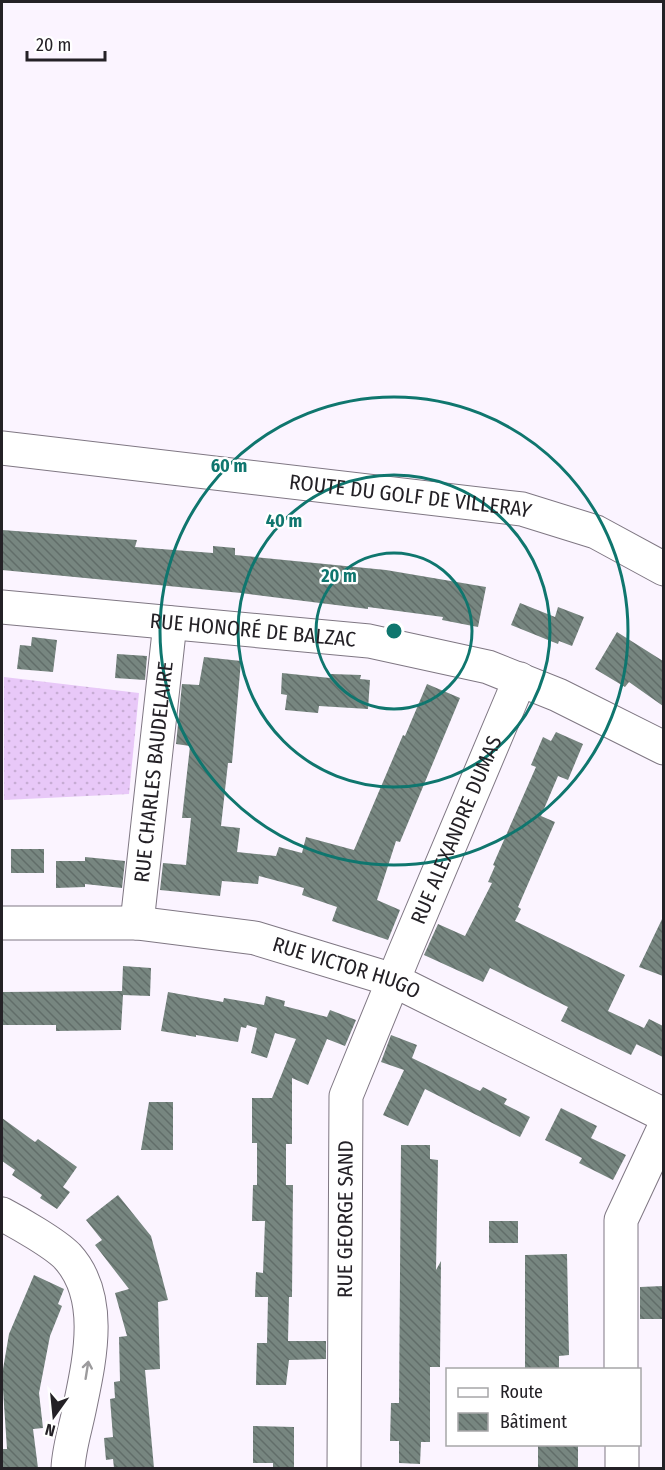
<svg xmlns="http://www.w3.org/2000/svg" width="665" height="1470" viewBox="0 0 665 1470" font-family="'Fira Sans Condensed',sans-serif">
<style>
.grass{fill:url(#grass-dots)}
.building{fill:url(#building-back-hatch)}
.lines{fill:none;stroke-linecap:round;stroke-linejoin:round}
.minor-casing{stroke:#7f7783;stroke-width:35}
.minor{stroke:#fff;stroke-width:33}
.oneway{stroke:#9c9b9d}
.ring{fill:none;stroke:#0f766e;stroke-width:3}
.labels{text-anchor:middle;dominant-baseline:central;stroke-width:4.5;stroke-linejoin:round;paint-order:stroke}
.street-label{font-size:21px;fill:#242126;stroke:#fff}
.centre{fill:#0f766e;stroke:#fff;stroke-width:3}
.ring-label{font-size:18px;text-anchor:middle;font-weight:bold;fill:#0f766e;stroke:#fff;stroke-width:4.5;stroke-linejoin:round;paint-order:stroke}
</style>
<defs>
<pattern id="grass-dots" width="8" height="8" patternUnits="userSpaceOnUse" patternTransform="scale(1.5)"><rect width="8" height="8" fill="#e8c8f8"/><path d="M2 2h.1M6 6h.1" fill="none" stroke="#c7acd4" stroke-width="1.8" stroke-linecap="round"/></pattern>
<pattern id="building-back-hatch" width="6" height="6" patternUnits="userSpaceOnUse" patternTransform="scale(1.5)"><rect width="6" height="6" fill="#778680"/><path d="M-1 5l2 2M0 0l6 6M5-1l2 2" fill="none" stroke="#616d69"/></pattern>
</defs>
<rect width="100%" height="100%" fill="#fbf4ff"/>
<path class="grass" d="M4,677L139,693L129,794L4,800Z"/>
<path class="building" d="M2,530L137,540L135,547L213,553V546L235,548V555L386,570L486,587L478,627L442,620L443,617L368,607V609L241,593L2,570Z
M520,603L555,617L558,607L584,617L572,646L559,641L558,644L511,625Z
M617,632L663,661V706L629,682L625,687L595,669Z
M32,637L57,640L53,672L17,669L20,645L31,646Z
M117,654L147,656L145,680L115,678Z
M204,657L241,661L232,763H228L221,826L240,828L237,852L276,856L279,847L302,853L306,837L354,850L403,735L405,736L427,684L460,698L400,842L396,841L377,900L400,910L388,940L332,921L337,907L302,895L304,888L259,876L258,884L222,881L220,896L160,890L163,863L186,865L191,818H182L190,746L176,744L182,684L199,685Z
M282,673L330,678L331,674L361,675L360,679L370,680L368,709L319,706L318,713L285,710L287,695L281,694Z
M556,732L583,744L568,780L558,776L541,816L555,822L518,907L521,909L515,921L625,975L608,1011L644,1028L649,1019L663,1026V1057L636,1044L643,1031L631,1055L561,1021L568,1007L490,968L483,982L424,955L438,924L465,936L492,883L488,882L495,866L493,865L536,767L531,765L543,737L551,741Z
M11,849H44V873H11Z
M85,857L125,861L122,888L85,884V887L56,888V861H85Z
M663,917V976L639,967Z
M123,966L151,968L150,996L123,995L121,1030L56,1031V1025H3V992L122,991Z
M168,992L223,1002L224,998L264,1005L266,996L285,1001L284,1006L327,1017L330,1010L356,1020L345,1046L327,1039L308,1085L292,1078V1144H286V1185H293L292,1297H289L288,1341H326V1359L289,1360L286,1385H256L257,1343H267L268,1297H255L256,1272L263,1273L265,1221H252L253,1185H257V1143H252V1098H272L296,1039L275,1033L267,1058L251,1053L257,1028L247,1025L246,1028L241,1027L238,1042L196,1035V1037L161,1031Z
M391,1035L417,1045L412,1058L480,1091L483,1087L507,1099L504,1104L530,1117L520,1137L425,1089L408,1126L383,1115L404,1070L381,1062Z
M149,1102H173V1150H141Z
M561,1108L597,1126L591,1138L626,1155L613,1180L579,1163L582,1158L545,1140Z
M2,1118L35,1142L38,1139L77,1167L63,1187L70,1192L57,1209L40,1198L42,1195L12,1175L15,1170L2,1161Z
M401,1145H430V1159L438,1160L436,1270L441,1261L440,1367H430V1442H421L420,1464L399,1463V1441H390L391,1403H399Z
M118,1195L151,1236L168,1300L158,1302L160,1369L145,1370L154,1468H114L113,1459L106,1460L104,1438L113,1437L110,1399L115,1398L114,1382L120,1381L119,1337L127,1336L115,1293L129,1289L95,1245L102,1240L86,1220Z
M489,1221H518V1243H489Z
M567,1254L569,1355L559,1356V1370H525V1255Z
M34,1275L64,1289L58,1304L62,1306L50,1336L39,1393L43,1428L33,1429L38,1468H2V1449H7L2,1375L9,1334Z
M663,1286V1319H640V1287Z
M253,1426L294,1427V1468H273V1463H253Z
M538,1444H578V1468H538Z"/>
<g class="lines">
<defs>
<g id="minor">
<path id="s1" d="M2,448L522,509L596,532L664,569"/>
<path id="s2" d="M2,607L369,641L488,667L558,695L664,748"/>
<path id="s3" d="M2,923H137L255,938L393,980L664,1115"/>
<path id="s4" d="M137,923L170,623"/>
<path d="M2,1214C19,1223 54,1243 67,1256C104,1296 90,1358 80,1406C76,1427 69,1447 68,1468"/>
<path d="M621,1370V1220L664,1128"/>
<path d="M622,1444V1468"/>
<path id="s5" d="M344,1468L346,1096L404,954L520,679"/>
</g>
</defs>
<use href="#minor" class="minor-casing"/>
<use href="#minor" class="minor"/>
</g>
<defs><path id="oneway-shaft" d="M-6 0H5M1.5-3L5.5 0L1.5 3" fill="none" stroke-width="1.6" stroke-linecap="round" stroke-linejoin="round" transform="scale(1.5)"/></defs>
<use class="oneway" href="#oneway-shaft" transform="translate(87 1370) rotate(-81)"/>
<g class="ring">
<circle cx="394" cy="631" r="78"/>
<circle cx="394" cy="631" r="156"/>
<circle cx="394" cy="631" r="234"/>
</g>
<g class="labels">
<g class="street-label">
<text stroke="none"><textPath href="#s1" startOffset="411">ROUTE DU GOLF DE VILLERAY</textPath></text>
<text stroke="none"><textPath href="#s2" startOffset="252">RUE HONORÉ DE BALZAC</textPath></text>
<text stroke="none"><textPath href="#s4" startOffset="152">RUE CHARLES BAUDELAIRE</textPath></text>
<text stroke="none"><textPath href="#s5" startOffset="660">RUE ALEXANDRE DUMAS</textPath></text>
<text stroke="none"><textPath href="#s3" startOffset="350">RUE VICTOR HUGO</textPath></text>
<text stroke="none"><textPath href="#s5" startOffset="249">RUE GEORGE SAND</textPath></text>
</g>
</g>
<circle cx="394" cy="631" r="9" class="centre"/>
<g class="ring-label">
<text x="229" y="472">60 m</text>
<text x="284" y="527">40 m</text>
<text x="339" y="582">20 m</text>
</g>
<rect width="665" height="1470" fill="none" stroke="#242126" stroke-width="6"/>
<rect x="446" y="1368" width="195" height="78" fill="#ffffff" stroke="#a7a6a8" stroke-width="1.5"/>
<rect x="458" y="1388" width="30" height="9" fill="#ffffff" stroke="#a7a6a8" stroke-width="1.5"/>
<text x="500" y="1398" font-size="18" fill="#242126">Route</text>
<rect x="458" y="1413" width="30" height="18" fill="url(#building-back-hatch)" stroke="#a7a6a8" stroke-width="1.5"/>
<text x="500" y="1428" font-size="18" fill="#242126">Bâtiment</text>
<g transform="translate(54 1416) rotate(195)" stroke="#ffffff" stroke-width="4.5" paint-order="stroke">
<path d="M0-4.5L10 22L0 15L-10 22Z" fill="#242126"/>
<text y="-9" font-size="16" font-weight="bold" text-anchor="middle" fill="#242126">N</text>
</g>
<path d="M27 51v9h78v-9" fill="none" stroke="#242126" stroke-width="3"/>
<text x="36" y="51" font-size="18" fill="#242126" stroke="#ffffff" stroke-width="4.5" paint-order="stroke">20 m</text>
</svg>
